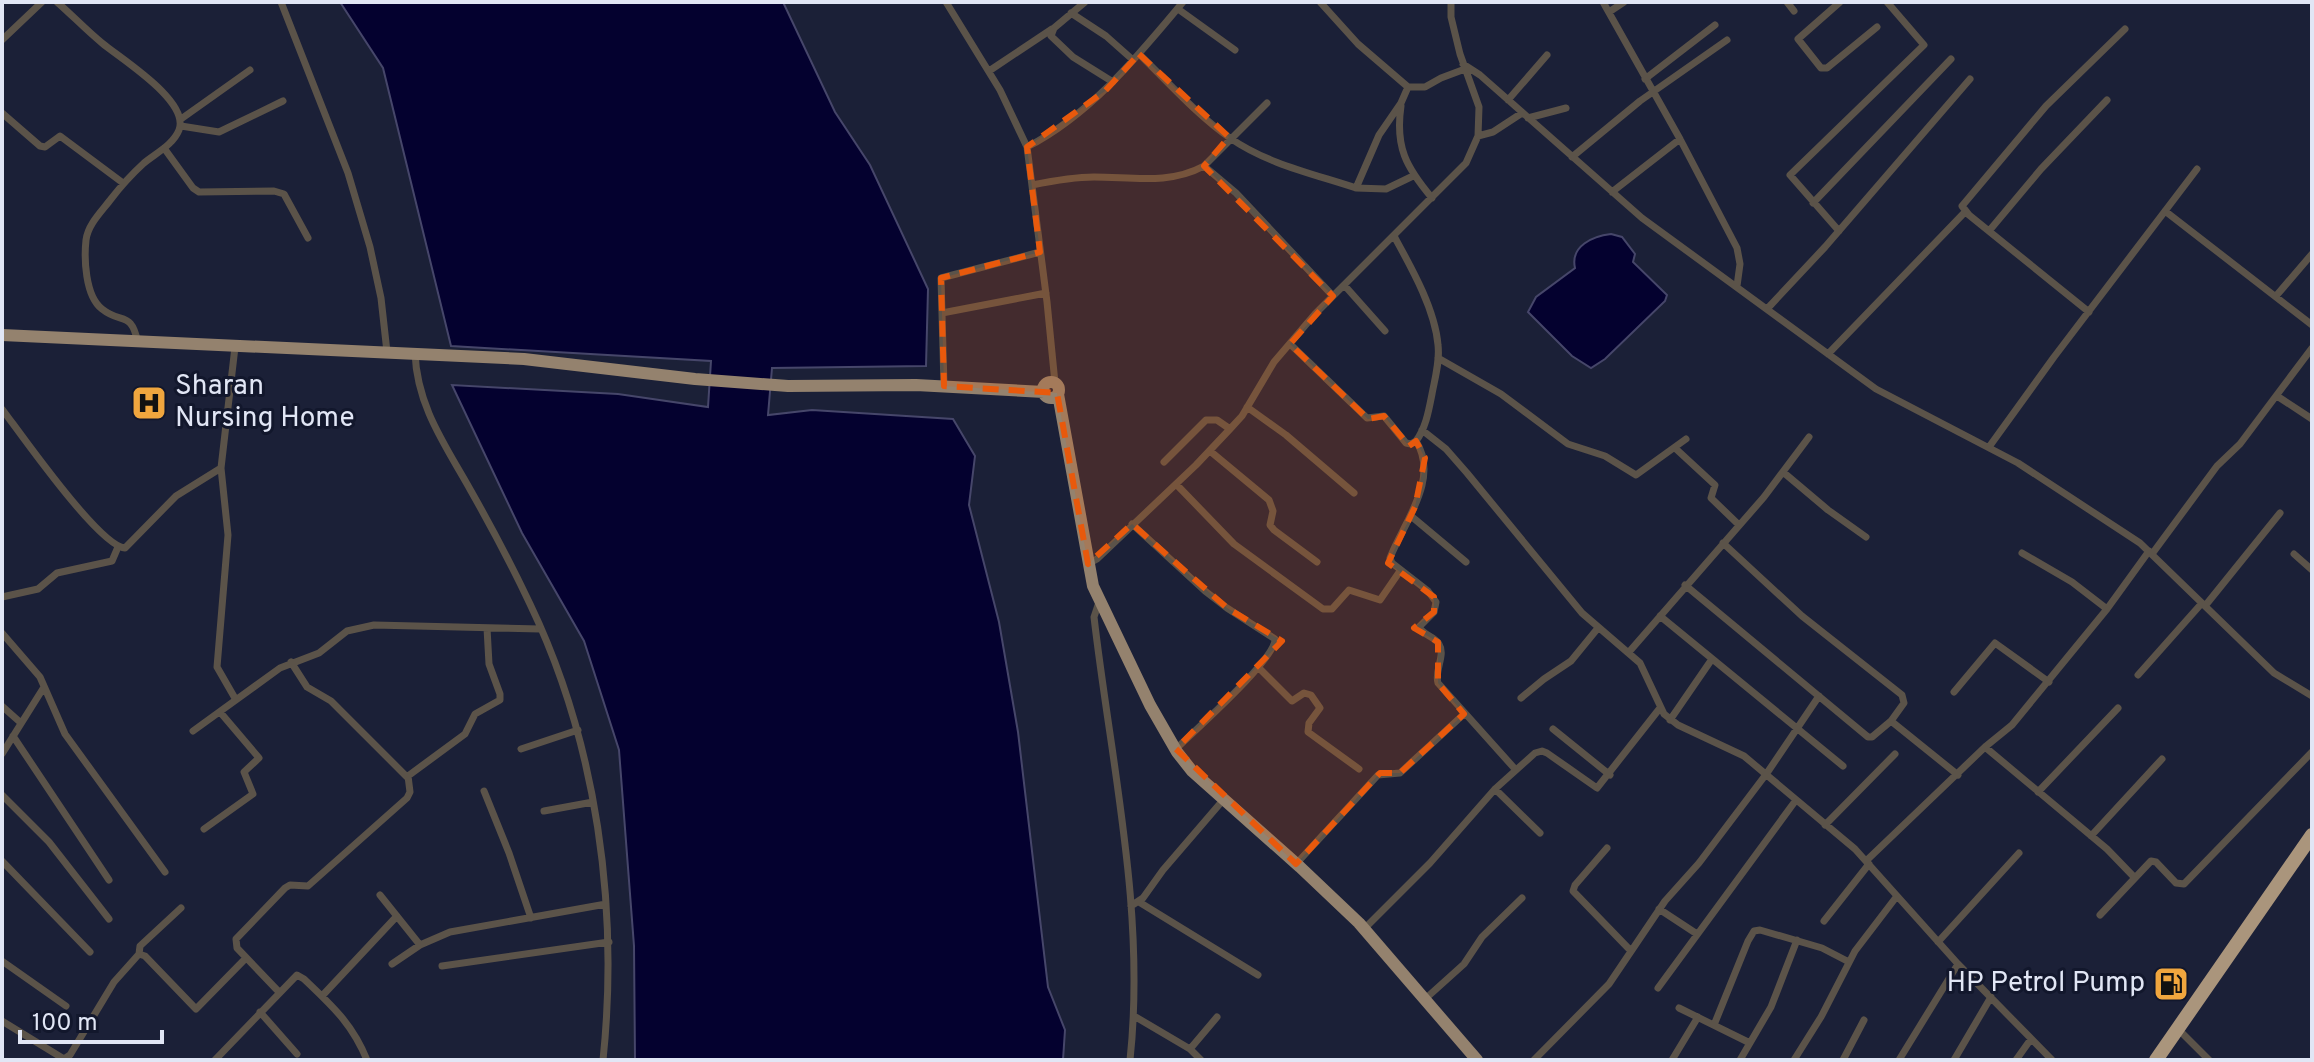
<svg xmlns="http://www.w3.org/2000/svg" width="2314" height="1062" viewBox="0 0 2314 1062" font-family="Overpass,sans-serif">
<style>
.water{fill:#04012f;stroke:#46466a;stroke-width:2}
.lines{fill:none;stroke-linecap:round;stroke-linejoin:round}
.street{stroke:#5b5349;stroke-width:7}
.primary{stroke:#94826e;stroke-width:12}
.highway{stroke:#aa957c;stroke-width:14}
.marked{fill:#e8590c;fill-opacity:0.2;stroke:#e8590c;stroke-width:6;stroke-dasharray:16 10;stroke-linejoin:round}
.labels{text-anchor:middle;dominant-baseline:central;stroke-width:6;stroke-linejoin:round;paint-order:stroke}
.poi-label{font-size:28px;fill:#e1e6f5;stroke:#12172c;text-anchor:start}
</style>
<rect width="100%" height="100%" fill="#1b2037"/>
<path class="water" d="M340,2H783L835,112L870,165L928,289L926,366L772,368L768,415L812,410L953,419L975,456L969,505L999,622L1018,732L1048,987L1065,1030L1063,1060H635L634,946L619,750L584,641L522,533L452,385L618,394L708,407L711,361L451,346L383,68Z
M1611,234L1622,237L1635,254L1633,262L1667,295L1665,301L1605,359L1591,368L1572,356L1528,312L1536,297L1575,268C1570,246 1593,236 1611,234Z"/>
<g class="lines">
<path class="street" d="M57,2C72,15 86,30 102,43C121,59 190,101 179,130C173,145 156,153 144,163C132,174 121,186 111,199C102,211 88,224 86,240C84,258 85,296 102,309C122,325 131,310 138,343
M281,2L348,173L370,247L381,298L387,352
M946,2L1000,90L1027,147L1047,302L1055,383
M1085,2L1054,28L1051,36L1073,57L1113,82
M1320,2L1358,44L1408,87H1425L1441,78L1465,69
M1603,2L1680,139L1737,248L1740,264L1737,286
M1787,2L1794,11
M1840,2L1798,39L1821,68H1827L1877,27
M1178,9L1235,50
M1609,12L1624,2
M1071,13L1106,36L1133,60
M2,40L42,2
M1139,54C1168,82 1197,115 1230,138C1267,164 1314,174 1356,188L1379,135L1401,103L1408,87
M1463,64L1480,75L1642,218L1876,389L2018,463L2140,543L2274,673L2312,696
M989,71L1052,29
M1645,79L1715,25
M1508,100L1547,55
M1401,106C1395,147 1406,167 1432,198
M2,113L40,146L45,147L60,136L123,183
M1528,118L1566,108
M181,119L250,70
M181,126L219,132L283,101
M1478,136L1493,132L1522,113
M1027,147C1091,114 1137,57 1183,2
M164,148L193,188L199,192L274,191L284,194L308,238
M1572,157L1640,101L1727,40
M1204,166L1236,193L1333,296
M1032,185C1052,181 1073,177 1094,177C1132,177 1169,185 1204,166L1267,103
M1356,188L1386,189L1413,176
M1612,192L1680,139
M1813,203L1951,59
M2165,211L2312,325
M1839,231L1790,175L1924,45L1887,2
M1989,231L2041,169L2107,100
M1394,236C1411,267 1435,309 1438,345C1440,361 1435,378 1432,394C1429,409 1426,428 1416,441
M1345,286L1385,331
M2276,296L2312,254
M1767,309L1825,247L1970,79
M2089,312L1969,215L1962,206L2046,106L2125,29
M942,313L1046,293
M1290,344L1367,418L1384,416L1406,443L1411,444L1416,441
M415,353C417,407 446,446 471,491C492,528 512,566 530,604C597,744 619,907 603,1060
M1828,354L1965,212
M1438,358L1501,394L1568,444L1605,456L1636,475L1686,439
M944,386L941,278L1040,252
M2277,396L2312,419
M1247,407L1286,435L1354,493
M2,409C21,434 99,546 125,548L176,496L221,468L235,347
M1422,430L1446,449L1467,473L1582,613L1640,663L1664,714L1678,725L1744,756L1855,849L1958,964L2052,1060
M1416,441C1440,479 1404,522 1390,558L1392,563L1428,591L1436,602L1434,612L1419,627C1424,636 1434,636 1439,644C1446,655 1434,671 1438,683L1515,769
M1989,447L2054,357L2197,169
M1675,448L1715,485L1711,498L1739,525
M1210,451L1269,500L1273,511L1270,525L1274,530L1317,562
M1164,462L1206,420H1217L1230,429
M221,468L228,535L217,667L236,700
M1783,472L1828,510L1866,537
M1176,484L1234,544L1323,609H1332L1349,590L1380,600L1400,571
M1411,516L1466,562
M1132,524L1205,591L1227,608L1275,639C1276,659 1194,731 1176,749
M1723,543L1802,616L1902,695L1904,703L1891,721
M2022,553L2072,582L2107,609
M2152,554L2217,466L2240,444L2312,348
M2294,554L2312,570
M1088,564L1097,559L1196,465L1230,429L1242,416L1274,362L1315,314L1466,163L1478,136L1479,107L1460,54L1451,17V2
M1685,585L1868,737H1872L1891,721L1958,775
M2,597L38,589L57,573L112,561L118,547
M1099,602L1094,617C1111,764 1146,911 1130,1060
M2205,606L2280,513
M1660,616L1843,766
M2,633L40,677L65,734L165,872
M1629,652L1764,497L1809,437
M291,662L307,687L331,701L407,777
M1258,667L1292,701L1304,693L1311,695L1320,708L1309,723L1308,732L1359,769
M2138,675L2202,603
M1954,692L1995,643L2049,682
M1521,698L1544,679L1571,661L1598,628
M2,706L21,723
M1670,720L1712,659
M1553,729L1610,775
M193,731L280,668L319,653L347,631L374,625L540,629
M13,736L109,880
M1985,747L2107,849L2135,878
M521,749L578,730
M2,754L44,687
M1495,789L1540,833
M484,791L509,853L531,918
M2038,792L2118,708
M2,795L49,842L109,919
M544,811L593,802
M1825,825L1895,754
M204,829L253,794L244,772L259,758L220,712
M2091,836L2162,759
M1607,848L1575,885L1573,891L1631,951
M2,861L90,952
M1866,861L1985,747L2012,725L2107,609L2149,551
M1296,864L1378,775L1400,773L1464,714
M380,895L420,945
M1139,902L1258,975
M1131,906L1143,898L1163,870L1224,799
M1659,909L1697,934
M2100,915L2151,861L2156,862L2176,883L2184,884L2312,752
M1824,921L1869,864
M1364,929L1430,863L1495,789L1535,753L1542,751L1547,753L1597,788L1660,708
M1938,942L2019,853
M139,954L140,946L181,908
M2,961L66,1006
M392,964L420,945L450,932L606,904
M442,966L609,942
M1658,988L1796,800
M279,992L237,948L236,939L285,888L290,885L308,886L407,798L410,792L408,776L465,734L475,714L500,700V694L489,664L487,628
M322,996L397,916
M1424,1000L1464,964L1482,937L1522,898
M1679,1008L1750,1043
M260,1012L297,1054
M1134,1016L1190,1049L1217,1017
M2,1021L64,1059L70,1055L114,982L139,954L145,956L196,1009L246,958
M1714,1025L1748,941L1754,931L1760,930L1822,948L1849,962
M2178,1029L2209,1060
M1190,1049L1201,1060
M215,1060L297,975L304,979C332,1006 352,1023 367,1060
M1534,1060L1609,984L1665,901L1699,863L1767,773L1819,696
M1672,1060L1698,1017
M1740,1060L1771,1007L1797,940
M1794,1060L1821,1017L1855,951L1897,896
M1843,1060L1864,1020
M1899,1060L1958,964
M1954,1060L1991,997
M2016,1060L2031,1039"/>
<path class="primary" d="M2,335L524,359L695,379L788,386L916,385L1044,392
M1043 390a8 8 0 1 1 16 0a8 8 0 1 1-16 0Z
M1058,394L1093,586L1150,705L1177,752L1192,771L1300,867L1359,923L1477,1060"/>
<path class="highway" d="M2156,1060L2312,835"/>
</g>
<path class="marked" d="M1139,54L1229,137L1204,166L1333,296L1290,344L1368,419L1384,416L1409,446L1416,441L1425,458L1415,507L1388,563L1434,597V612L1414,628L1438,642V683L1464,714L1400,773H1380L1296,864L1176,749L1282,641L1227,608L1132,524L1088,564L1057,393L944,386L941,278L1040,252L1027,147L1105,91Z"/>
<defs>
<symbol id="hospital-square" viewBox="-11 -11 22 22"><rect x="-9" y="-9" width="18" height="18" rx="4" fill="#f0a63e" stroke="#12172c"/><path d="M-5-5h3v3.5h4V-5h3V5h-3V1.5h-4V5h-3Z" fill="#111"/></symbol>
<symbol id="fuel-square" viewBox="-11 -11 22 22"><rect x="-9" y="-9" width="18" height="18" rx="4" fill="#f0a63e" stroke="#12172c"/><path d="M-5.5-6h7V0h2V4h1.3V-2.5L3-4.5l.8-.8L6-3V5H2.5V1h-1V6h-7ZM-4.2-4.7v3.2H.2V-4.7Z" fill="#111"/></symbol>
</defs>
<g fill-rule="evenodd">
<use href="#hospital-square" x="129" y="383" width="40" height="40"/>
<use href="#fuel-square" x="2151" y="964" width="40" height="40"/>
</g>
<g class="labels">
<g class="poi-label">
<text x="175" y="387">Sharan<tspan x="175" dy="32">Nursing Home</tspan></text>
<text x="2145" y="984" text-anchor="end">HP Petrol Pump</text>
</g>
</g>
<rect width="2314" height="1062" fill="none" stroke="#e1e6f5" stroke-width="8"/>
<path d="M20 1030v12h142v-12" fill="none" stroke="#e1e6f5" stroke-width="4"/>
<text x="32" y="1030" font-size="24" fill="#e1e6f5" stroke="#12172c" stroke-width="6" paint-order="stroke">100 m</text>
</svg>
